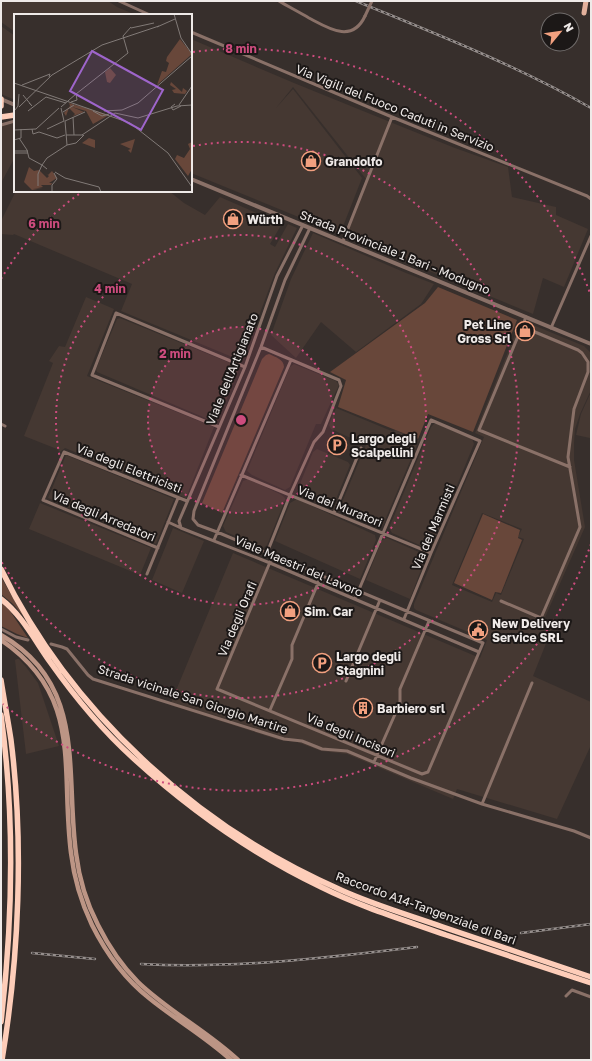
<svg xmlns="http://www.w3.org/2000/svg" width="592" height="1061" viewBox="0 0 592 1061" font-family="'Golos Text',sans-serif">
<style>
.built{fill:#453832;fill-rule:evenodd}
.green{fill:#68473a}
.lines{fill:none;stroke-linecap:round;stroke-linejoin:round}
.minor{stroke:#8a7168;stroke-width:3}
.tertiary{stroke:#8a7168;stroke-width:4}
.secondary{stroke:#bc9585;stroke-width:4.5}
.primary{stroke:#e3b19c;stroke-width:5}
.motorway{stroke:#fdcdb9;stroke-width:5.5}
.rail-casing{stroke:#968f8d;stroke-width:2.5}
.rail{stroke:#1c1817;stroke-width:1;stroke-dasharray:3;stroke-linecap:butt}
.minor-bridge{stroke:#8a7168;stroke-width:3}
.ring{fill:none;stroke:#cd4c7e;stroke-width:2;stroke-dasharray:2 4}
.labels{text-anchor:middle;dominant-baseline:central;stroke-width:4;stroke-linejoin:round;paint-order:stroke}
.street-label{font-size:12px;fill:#efeae8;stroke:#1c1817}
.poi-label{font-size:12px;font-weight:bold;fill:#efeae8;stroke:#1c1817;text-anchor:start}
.inset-road{fill:none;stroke:#817a77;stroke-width:1}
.view{fill:#9e65cb;fill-opacity:0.15;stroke:#9e65cb;stroke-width:2}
.inset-edge{fill:none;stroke:#efeae8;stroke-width:2}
.centre{fill:#cd4c7e;stroke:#1c1817;stroke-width:2}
.ring-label{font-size:12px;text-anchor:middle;font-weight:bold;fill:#cd4c7e;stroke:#1c1817;stroke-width:4;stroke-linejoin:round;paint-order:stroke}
</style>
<rect width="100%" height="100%" fill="#372f2c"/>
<path class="built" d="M1,1H108L117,7L136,15H15V32L1,22Z
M1,26L15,36V100L1,94Z
M191,39L294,83L405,128L455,148L508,167L512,197L556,207V215L588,229L564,287L543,278L533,314L345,236L366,179L293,87L276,108L293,89L362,178L340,234L191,173Z
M15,123V157L1,183V126Z
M16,191H169L184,203L205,215L220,197L277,222L279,220L283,222L270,244L275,247L288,224L297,228L275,273L242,361L121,311L132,284L14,234L13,235L1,234V221Z
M313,233L406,273L434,284L421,304L356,352L321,322L296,358L271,335L291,279Z
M86,297L114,309L87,376L214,427L186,498L65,448L60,452L57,449L24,436L53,363L49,361L59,346L65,347Z
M120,318L240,367L217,423L97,372L96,369L117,319Z
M521,320L584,346L591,353V390L580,414L575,429L574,443V460L585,527L543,622L553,626L533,676L591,702V745L557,819L457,789L453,799L347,754L321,751L297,742L279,740L170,705L233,553L480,658L487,640L416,610L414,608V604L484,437L475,433ZM482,513L522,529L518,537L524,539L501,595L496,593L492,602L452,585Z
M294,364L336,381L339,385L321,424H316L290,487L285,490L252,475L247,471L290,367Z
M591,392V437L590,438L576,435L581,414Z
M336,408L394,432L395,430L419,440L383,525L379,528L341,511L340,507L366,445L331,429L329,425Z
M434,424H437L472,439L474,444L432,546L426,548L392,533L389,528L431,427Z
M317,449L348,462L350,465L334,504L330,507L300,495L297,491L313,452Z
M66,455L174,499L156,544L48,498Z
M248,479L280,494L283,496L285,498V500L267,545L263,548L226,532L223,526L243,481Z
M297,499L375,535L376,540L360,579L275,541L290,503Z
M40,503L151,548L140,575L29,529Z
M173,528L204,541L182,593L152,580Z
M387,538L421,553L425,556V559L410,599L366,580L382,540Z
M17,659H19L26,667L38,683L59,746L26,754L15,660Z"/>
<path class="green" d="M438,287L517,320L473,432L428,414L418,439L338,407L346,380L330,372L425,303Z
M269,354C275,357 284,359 284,367L222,513L202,503L262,359L266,355Z
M483,514L520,530L518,538L522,540L501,593L495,592L492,600L454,583Z
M1,577L24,617L13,604L1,594Z
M1,602L10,611L28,638L17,634L1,626Z"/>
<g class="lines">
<path class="minor" d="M119,1L150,15
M279,1C289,7 299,12 309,18C328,28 352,44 365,16
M191,32L392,117L587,196L591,199
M1,125L15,121
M303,225L277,276L245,367L179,521L181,528L270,563L479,652
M343,241L392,117
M526,317L479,430L570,467
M551,328L591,236
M261,347L339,380L341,386L323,432L314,442L290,495L267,553
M1,424L5,426
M219,427L92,375L116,313L245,367
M241,475L431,553
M334,513L361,448
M168,522L181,528
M214,540L291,360
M158,548L43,500L64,452L187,501
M273,555L217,689L422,774L428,772L483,643L217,532L198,525L193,519L194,511L261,347L285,280L310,228
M147,574L178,498
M355,599L431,420L480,441L431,553L404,619
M501,601L541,618L580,527L568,457L574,409L588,372V362L582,353L578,350L523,327
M1,629L16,637L28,640
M51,644L62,647L67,649L88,675L93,679L284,739L302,741L322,749L347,751L411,778L482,804L574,831L591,838
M346,681L380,600
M270,710L292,659V645L321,576
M374,762L400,703V689L429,621
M482,804L532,683
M566,996L572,990L591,997"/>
<path class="tertiary" d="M1,99L15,105
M191,179L591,344"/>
<path class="secondary" d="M1,635C87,684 65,771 76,853C79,878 86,902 98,925C108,945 122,966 138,982C168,1011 207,1031 238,1060
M1,640C84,696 60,768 71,853C74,878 81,902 92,925C106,953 125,979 149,998C176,1020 206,1037 231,1060"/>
<path class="primary" d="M584,13L586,1"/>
<path class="motorway" d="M1,106V99
M1,117L15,115
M1,569C70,711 196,827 341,890C374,905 409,915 443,927C492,944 542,960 591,977
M1,599C22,615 35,641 50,662C74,696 102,730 133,758C190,810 252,854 321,887C361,907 404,920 446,935C495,951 543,967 591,983
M1,680C4,700 8,720 11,740C24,843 19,958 2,1060
M1,715C15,817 13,919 1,1022"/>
<defs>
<path id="rail" d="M356,1C436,34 516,65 591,108
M521,933L591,924
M32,953L95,959
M141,964C233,969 325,958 417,947"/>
</defs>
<use href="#rail" class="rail-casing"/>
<use href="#rail" class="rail"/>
<path class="minor-bridge" d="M365,16L372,1"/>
</g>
<circle cx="241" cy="420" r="93" fill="#cd4c7e" fill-opacity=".12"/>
<g class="ring">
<circle cx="241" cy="420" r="93"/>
<circle cx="241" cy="420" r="185"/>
<path d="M1 279A278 278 0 0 1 82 192M193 146A278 278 0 1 1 1 561"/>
<path d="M591 544A371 371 0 0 1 3 704M193 52A371 371 0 0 1 591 296"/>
</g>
<defs>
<symbol id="shop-ring" viewBox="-11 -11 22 22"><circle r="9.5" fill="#1c1817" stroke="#f2a07f" stroke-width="1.5"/><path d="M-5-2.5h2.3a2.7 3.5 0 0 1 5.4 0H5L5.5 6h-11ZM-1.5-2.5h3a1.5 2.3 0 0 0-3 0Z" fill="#f2a07f"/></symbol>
<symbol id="parking-ring" viewBox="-11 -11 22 22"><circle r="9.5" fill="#1c1817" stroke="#f2a07f" stroke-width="1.5"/><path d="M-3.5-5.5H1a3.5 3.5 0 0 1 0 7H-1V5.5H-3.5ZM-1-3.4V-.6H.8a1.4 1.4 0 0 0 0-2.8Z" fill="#f2a07f"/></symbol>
<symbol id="civic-ring" viewBox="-11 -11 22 22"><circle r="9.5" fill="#1c1817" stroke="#f2a07f" stroke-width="1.5"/><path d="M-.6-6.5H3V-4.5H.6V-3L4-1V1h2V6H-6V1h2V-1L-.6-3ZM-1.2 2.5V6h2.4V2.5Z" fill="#f2a07f"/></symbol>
<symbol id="building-ring" viewBox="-11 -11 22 22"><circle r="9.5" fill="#1c1817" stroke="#f2a07f" stroke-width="1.5"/><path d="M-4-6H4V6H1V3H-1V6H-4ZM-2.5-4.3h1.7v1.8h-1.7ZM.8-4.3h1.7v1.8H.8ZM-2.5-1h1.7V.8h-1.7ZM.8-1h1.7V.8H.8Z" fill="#f2a07f"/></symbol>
</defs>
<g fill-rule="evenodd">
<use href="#shop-ring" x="300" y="150" width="22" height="22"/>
<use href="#shop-ring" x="222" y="208" width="22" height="22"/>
<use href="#shop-ring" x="514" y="320" width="22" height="22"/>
<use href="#parking-ring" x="326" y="434" width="22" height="22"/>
<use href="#shop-ring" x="279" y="600" width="22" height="22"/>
<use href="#civic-ring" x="467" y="619" width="22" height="22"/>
<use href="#parking-ring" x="311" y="652" width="22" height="22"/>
<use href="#building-ring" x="352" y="697" width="22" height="22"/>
</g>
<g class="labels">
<g class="street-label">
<text transform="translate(395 108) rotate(22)">Via Vigili del Fuoco Caduti in Servizio</text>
<text transform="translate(395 252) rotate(22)">Strada Provinciale 1 Bari - Modugno</text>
<text transform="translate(232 369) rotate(-68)">Viale dell'Artigianato</text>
<text transform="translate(129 468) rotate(22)">Via degli Elettricisti</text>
<text transform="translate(340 506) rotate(22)">Via dei Muratori</text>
<text transform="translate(104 516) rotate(23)">Via degli Arredatori</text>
<text transform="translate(433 527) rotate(-67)">Via dei Marmisti</text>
<text transform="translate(299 566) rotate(23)">Viale Maestri del Lavoro</text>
<text transform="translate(237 619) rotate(-67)">Via degli Orafi</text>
<text transform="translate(193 699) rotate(18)">Strada vicinale San Giorgio Martire</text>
<text transform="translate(351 735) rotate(23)">Via degli Incisori</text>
<text transform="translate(426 908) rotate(20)">Raccordo A14-Tangenziale di Bari</text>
</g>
<g class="poi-label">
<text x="325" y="161">Grandolfo</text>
<text x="247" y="219">Würth</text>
<text x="511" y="324" text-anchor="end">Pet Line<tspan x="511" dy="14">Gross Srl</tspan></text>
<text x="351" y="438">Largo degli<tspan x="351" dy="14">Scalpellini</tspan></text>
<text x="304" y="611">Sim. Car</text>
<text x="492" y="623">New Delivery<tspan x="492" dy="14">Service SRL</tspan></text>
<text x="336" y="656">Largo degli<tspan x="336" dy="14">Stagnini</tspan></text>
<text x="377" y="708">Barbiero srl</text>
</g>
</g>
<g transform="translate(14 14)">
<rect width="178" height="178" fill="#372f2c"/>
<path d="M166,25L178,40L143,71L148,57L152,58L155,49L152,47L153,43ZM96,54L102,61L96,69L93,68L91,58ZM157,68L168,78L169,74L173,77L171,80L160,79L158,76L162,75L156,71ZM55,89L95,101L79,110L72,97L58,93L70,98L59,102L61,100L55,94L52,102L50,99L56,92ZM75,124L81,126V134L68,129ZM121,125L117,139L114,136L117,135L106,130ZM178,128V155L174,162L161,145L163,141L170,144L176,135L174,130ZM15,153L20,157L25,156L33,164L35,162L31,159L34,161L38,157L43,164L35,169H38L37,171H27L29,173L19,175L29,174L18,176L10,168Z" fill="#68473a"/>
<path class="inset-road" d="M160,0L167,24L178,40M143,13L161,5M117,14L140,9M113,36L109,22L117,13M0,69L116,109L154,139L178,173M8,71L36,60L35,63M62,80L114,39L113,36M9,81L18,92L15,89M57,88L63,86L62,80M161,90L157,93L159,96L167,92M165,91L178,72M5,93L38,61L88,31L145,12M47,93L62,80M47,94L50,107M1,96L4,92L5,80M14,97L32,83L52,89M79,97L88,102L95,100M90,97L108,96L124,89L178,42M49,98L60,91M59,103L60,121M51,107L71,98M18,115L19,120L25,118L43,124L51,121M33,115L50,107M0,116L22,115L45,94M52,121H69M68,121L101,99L124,104L163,92L178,91M5,124L13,136L15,144L28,151L24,160V172M0,126L7,124V115M53,131L62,129L70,121M1,137H14M0,139H14M33,155L28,151L33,144L53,131L51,107M41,158L51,164L85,173L87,178M38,178V171L43,165L40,159"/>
<path class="view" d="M78,37L149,76L127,116L56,77Z"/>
<rect width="178" height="178" class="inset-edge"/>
</g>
<circle cx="241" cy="420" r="6" class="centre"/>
<g class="ring-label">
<text x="241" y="53">8 min</text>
<text x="44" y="228">6 min</text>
<text x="110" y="293">4 min</text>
<text x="175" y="358">2 min</text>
</g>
<rect width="592" height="1061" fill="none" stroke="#efeae8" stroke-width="4"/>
<g transform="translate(560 32) rotate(61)"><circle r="19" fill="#1c1817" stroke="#706c6b"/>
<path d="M0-3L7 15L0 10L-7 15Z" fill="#f2a07f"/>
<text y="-6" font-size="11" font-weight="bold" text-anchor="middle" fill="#efeae8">N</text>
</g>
</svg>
